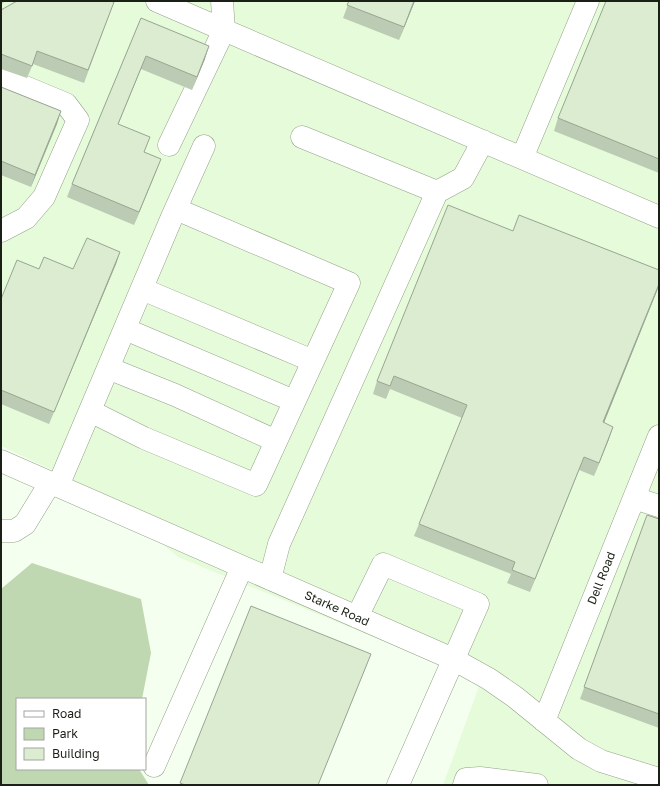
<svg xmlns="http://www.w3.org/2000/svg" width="660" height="786" viewBox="0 0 660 786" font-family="'Golos Text',sans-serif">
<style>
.built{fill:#e6fbd9}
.green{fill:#c0d8b1}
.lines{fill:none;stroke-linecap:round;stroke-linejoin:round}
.stream{stroke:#c6e9b0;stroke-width:5}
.minor-casing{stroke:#93a289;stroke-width:23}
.minor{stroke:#fff;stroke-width:22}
.wall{fill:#bccbb4}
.shaded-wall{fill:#99a592}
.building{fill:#dbecd1;stroke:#99a592}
.labels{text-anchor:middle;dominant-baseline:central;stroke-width:3;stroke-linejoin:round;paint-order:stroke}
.street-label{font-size:12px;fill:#1a2016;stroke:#fff}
</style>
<rect width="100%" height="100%" fill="#f5ffef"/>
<path class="built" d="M1,1H659V785H443L481,681L178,557L103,494L1,446Z"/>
<path class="green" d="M32,563L141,599L151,653L142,699H17V769H139L149,785H1V589Z"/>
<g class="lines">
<path class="stream" d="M1,2L2,1"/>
<defs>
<path id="minor" d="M157,1L224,30L222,1
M1,77L66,104L78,120L44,197L26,218L1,231
M302,137L437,192
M169,145L224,30L659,217
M522,158L588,1
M142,289L313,361
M125,329L294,401
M108,368L175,395L276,441
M90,411L144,438L256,485L349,283L176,209
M1,461L453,659L489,679L515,697L579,749L601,761L659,779
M58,486L172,217L204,146
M634,498L659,506
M1,531H14L25,524L50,483
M270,579L279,544L437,192L463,178L483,141
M357,617L383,564L478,604L398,785
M544,721L659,436
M154,766L242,567
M464,785L466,779L480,778L537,785"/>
</defs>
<use href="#minor" class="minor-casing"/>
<use href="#minor" class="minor"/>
</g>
<path class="wall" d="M347,1H415L399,40L343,18L349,2Z
M659,1V173L554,131L558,118Z
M114,2L84,83L33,64L27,78L1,69V10Z
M141,18L205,59L192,90L141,69L118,124L145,153L161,159L134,225L67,197L72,184Z
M1,87L61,111L31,187L1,175Z
M513,231L659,286L604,423L609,439L594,476L579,470L530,592L507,583L511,574L414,536L462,418L390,389L386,399L373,394L377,381Z
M120,252L116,264L49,424L1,404V299L39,269H73Z
M647,515L659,519V728L580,699Z"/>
<path class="shaded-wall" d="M414,1H415L399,40Z
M209,46L205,59L192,90L197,77Z
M146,56L141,69L113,137L118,124Z
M61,111L57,124L31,187L35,175Z
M161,159L156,172L134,225L139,212Z
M120,252L116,264L49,424L54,412Z
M659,284V286L599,435L603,422Z
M613,427L609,439L594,476L599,463Z
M584,457L579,470L530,592L535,579Z
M371,654L366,667L318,785Z"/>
<path class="building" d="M17,1H110L114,2L88,70L37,51L32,66L1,54V10Z
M349,1H414L404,27L347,5Z
M606,1H659V159L558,118Z
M141,18L209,46L197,77L146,56L118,124L150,137L144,152L161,159L139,212L72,184Z
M1,87L61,111L35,175L1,161V162Z
M448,205L513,231L519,215L659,270V284L603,422L613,427L599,463L584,457L535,579L512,570L515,562L419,524L467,405L394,376L390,386L377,381Z
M87,238L120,252L54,412L1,390V299L17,260L39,269L44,257L73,269Z
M647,515L659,519V714L584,687Z
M251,606L371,654L318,785H185L180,783Z"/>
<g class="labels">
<g class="street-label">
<text transform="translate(601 578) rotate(-68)">Dell Road</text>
<text transform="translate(337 608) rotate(24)">Starke Road</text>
</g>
</g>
<rect width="660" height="786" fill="none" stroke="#1a2016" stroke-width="4"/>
<rect x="16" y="698" width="130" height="72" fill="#ffffff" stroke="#a3a6a2"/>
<rect x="24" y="711" width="20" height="6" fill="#ffffff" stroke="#a3a6a2"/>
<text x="52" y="718" font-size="12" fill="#1a2016">Road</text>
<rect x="24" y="728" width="20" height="12" fill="#c0d8b1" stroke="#a3a6a2"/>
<text x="52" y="738" font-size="12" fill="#1a2016">Park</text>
<rect x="24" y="748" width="20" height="12" fill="#dbecd1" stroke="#a3a6a2"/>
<text x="52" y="758" font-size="12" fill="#1a2016">Building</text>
</svg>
